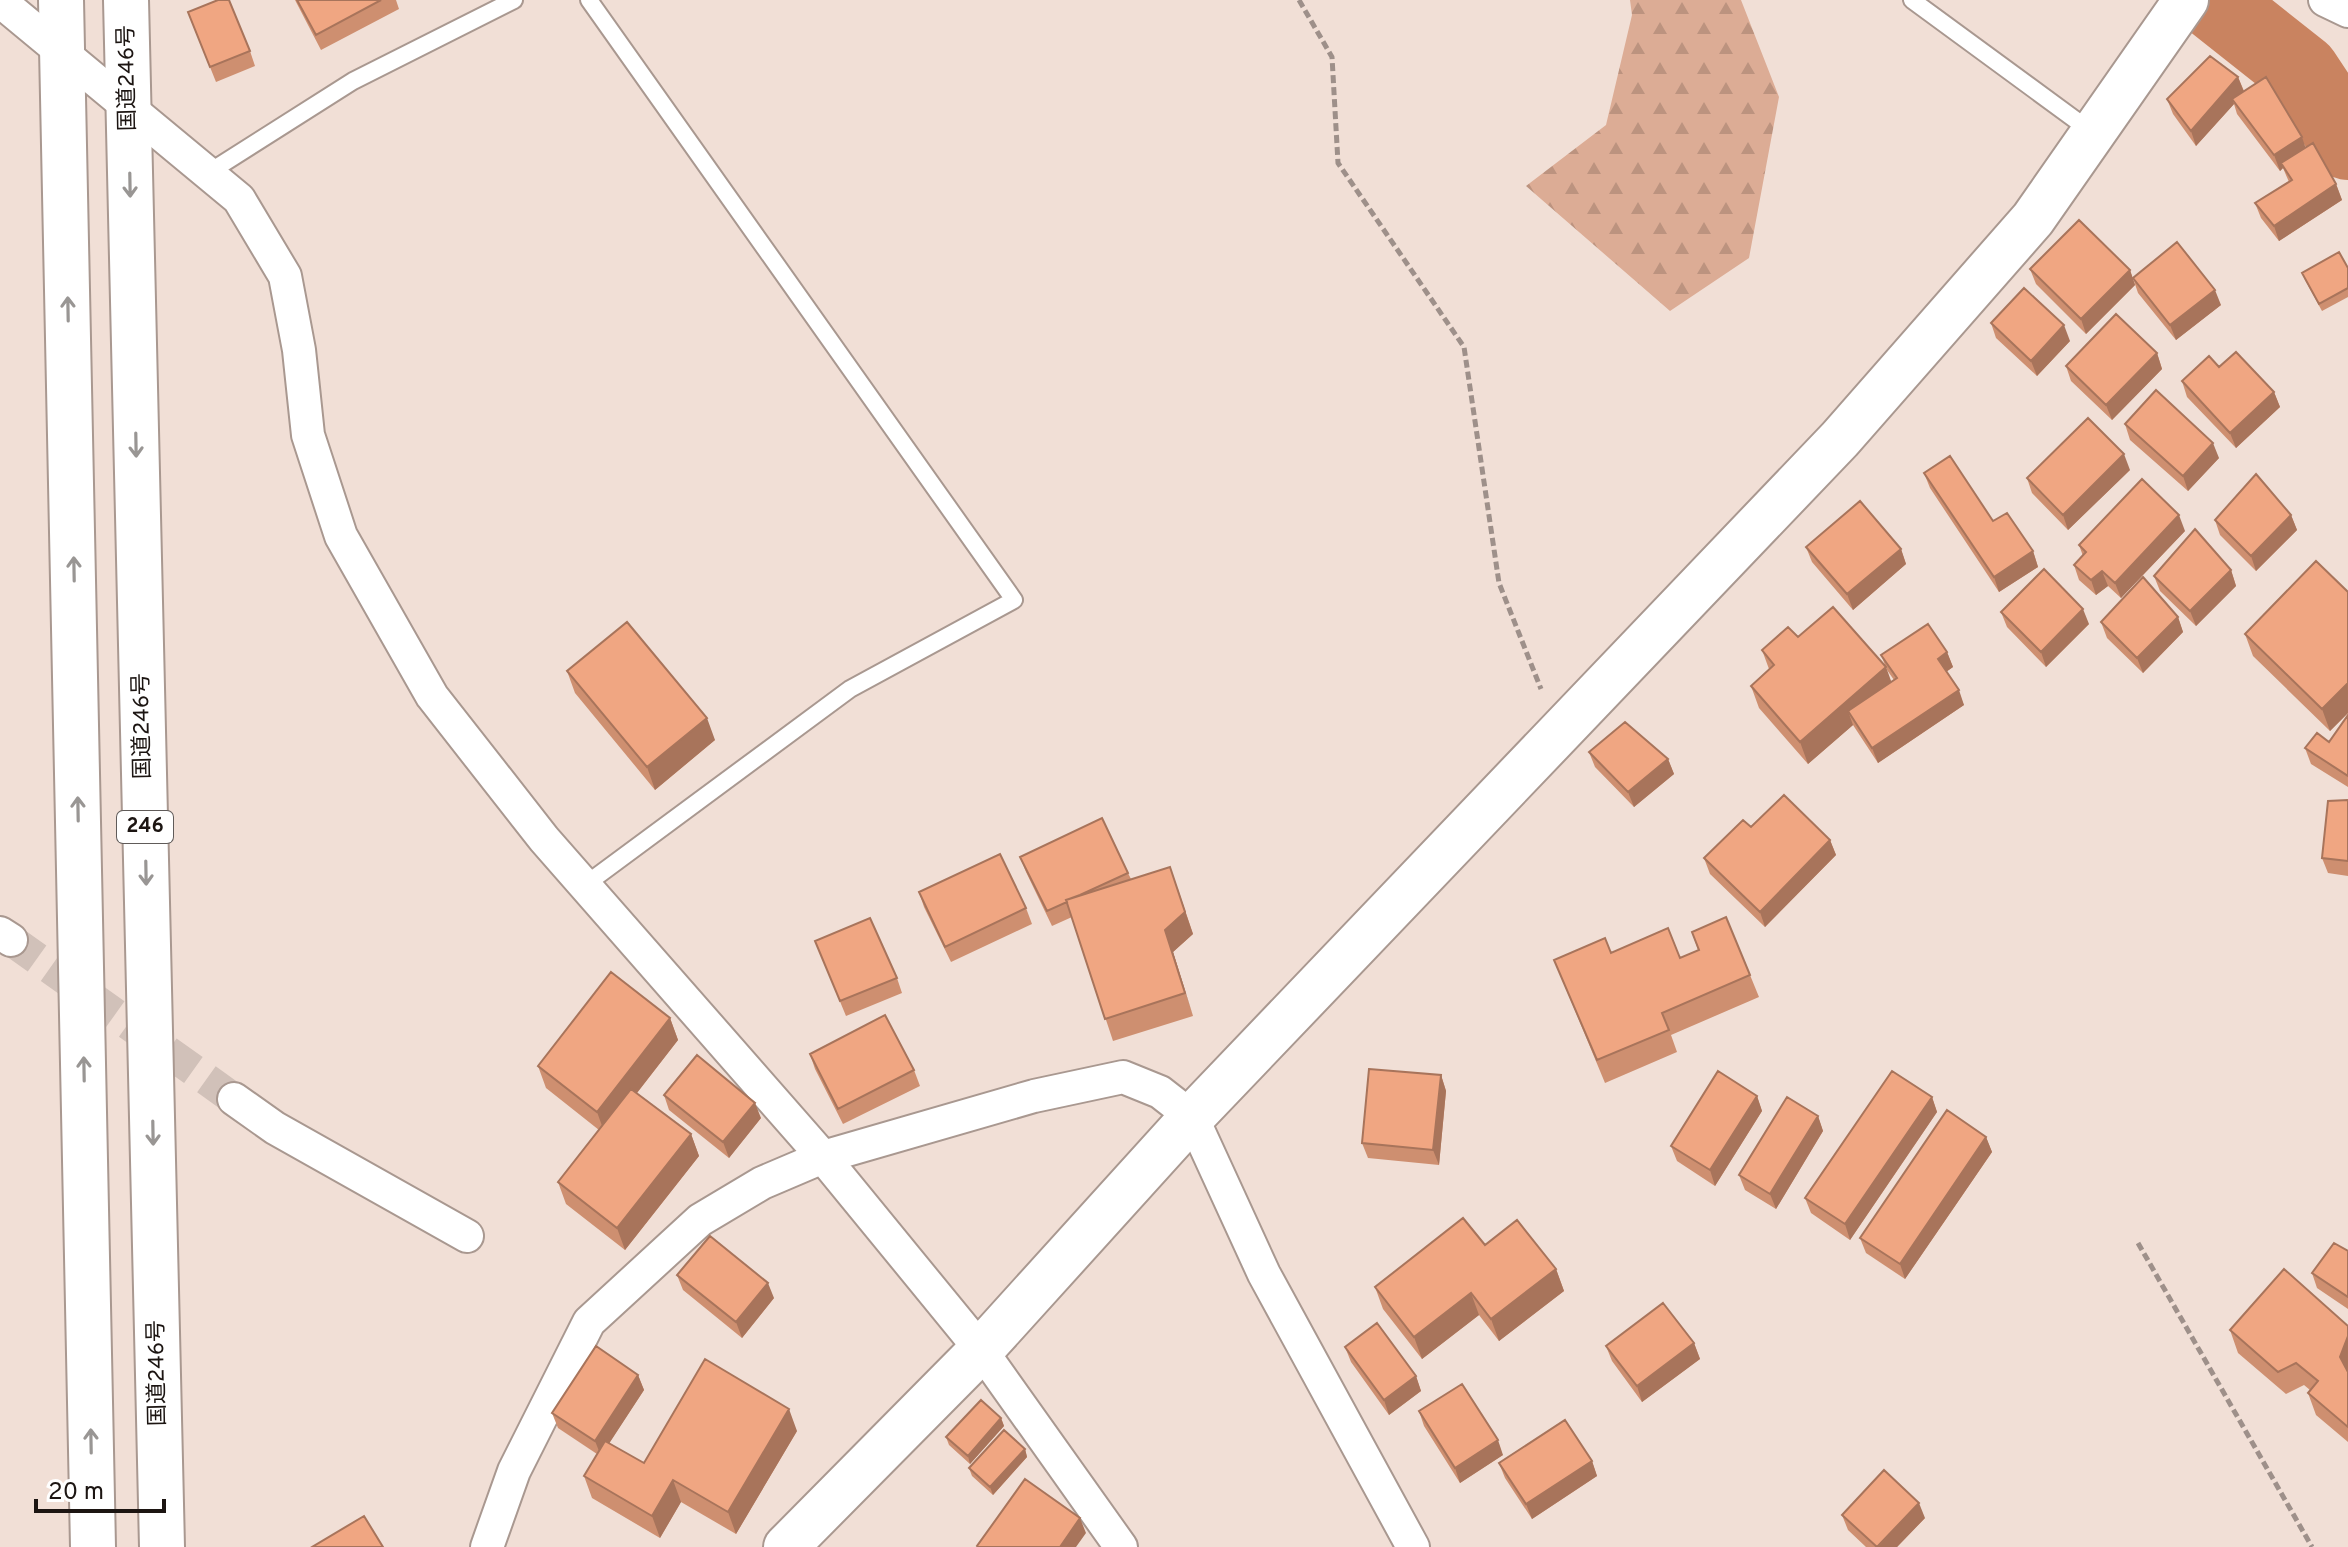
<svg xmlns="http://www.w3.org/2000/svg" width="2348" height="1547" viewBox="0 0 2348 1547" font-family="Overpass,'Noto Sans JP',sans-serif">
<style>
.forest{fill:url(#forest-firs)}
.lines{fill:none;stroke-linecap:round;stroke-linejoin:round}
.river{stroke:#c98360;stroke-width:76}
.street-tunnel{stroke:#d1c1b9;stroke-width:32;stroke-dasharray:32 16;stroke-linecap:butt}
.lane-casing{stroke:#a99890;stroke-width:20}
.street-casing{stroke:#a99890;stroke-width:36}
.secondary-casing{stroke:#a99890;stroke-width:48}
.highway-casing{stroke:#a99890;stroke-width:48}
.path{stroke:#9e908a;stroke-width:5;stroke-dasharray:8 4;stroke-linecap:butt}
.lane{stroke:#fff;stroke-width:16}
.street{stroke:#fff;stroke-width:32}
.secondary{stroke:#fff;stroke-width:44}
.highway{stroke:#fff;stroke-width:44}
.wall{fill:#ce8f70}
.shaded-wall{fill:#a8745b}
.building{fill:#f0a682;stroke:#a8745b;stroke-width:2}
.oneway{stroke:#999694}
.labels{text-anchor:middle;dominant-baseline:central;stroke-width:6;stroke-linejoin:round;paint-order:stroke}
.shield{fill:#fff;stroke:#605b59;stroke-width:2}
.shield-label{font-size:20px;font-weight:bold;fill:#1c1512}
.street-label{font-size:22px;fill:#1c1512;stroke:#fff}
</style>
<defs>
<pattern id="forest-firs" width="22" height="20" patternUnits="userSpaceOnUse" patternTransform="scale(2)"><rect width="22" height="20" fill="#dcac95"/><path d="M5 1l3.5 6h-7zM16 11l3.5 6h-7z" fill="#bc937f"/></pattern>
</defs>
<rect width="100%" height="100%" fill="#f1dfd6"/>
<path class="forest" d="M1630,0H1741L1779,97L1749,258L1670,311L1526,186L1606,125L1632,15Z"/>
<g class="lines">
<path class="river" d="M2211,0L2302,72L2348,142"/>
<path class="street-tunnel" d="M11,940L234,1099"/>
<defs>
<path id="lane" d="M1912,0L2092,132
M208,173L353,81L514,0
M585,885L850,689L1014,600L589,0"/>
<path id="street" d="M2325,0L2348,11
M0,1L239,199L285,276L299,350L308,435L341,536L432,696L544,839L823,1157L981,1350L1121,1547
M0,933L11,940
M234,1099L275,1128L467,1236
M487,1547L514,1471L589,1322L700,1220L762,1183L823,1157L1034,1096L1123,1077L1160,1092L1192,1117L1264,1274L1413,1547"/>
<path id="secondary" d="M786,1547L981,1350L1192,1117L1840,439L2033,219L2186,0"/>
<path id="highway" d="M61,0L93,1547
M126,0L162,1547"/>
</defs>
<use href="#lane" class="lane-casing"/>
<use href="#street" class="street-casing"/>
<use href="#secondary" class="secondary-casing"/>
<use href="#highway" class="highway-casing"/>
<path class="path" d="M1299,0L1332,57L1338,163L1464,347L1499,583L1541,689
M2138,1243L2312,1547"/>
<use href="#lane" class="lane"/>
<use href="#street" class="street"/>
<use href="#secondary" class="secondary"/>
<use href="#highway" class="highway"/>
</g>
<path class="wall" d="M295,0H396L399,9L321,50Z
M188,12L250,51L255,66L216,82Z
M2238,77L2244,91L2306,148L2336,184L2342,200L2279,241L2261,218L2255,203L2289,182L2283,168L2280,171L2237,114L2234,104L2196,146L2173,114L2167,99Z
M2348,268V297L2322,311L2305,280L2302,273Z
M2030,269L2130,270L2135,285L2086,334L2036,284Z
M2133,278L2221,305L2176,340L2138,293Z
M1991,323L2070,341L2037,376L1996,338Z
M2157,353L2162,369L2112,420L2071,381L2066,366Z
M2219,367L2274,392L2280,407L2236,448L2187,397L2182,381Z
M2125,424L2219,458L2188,491L2130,440Z
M2130,470L2068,530L2032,493L2027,478Z
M1924,473L1993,521L2033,551L2038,567L1999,592L1930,488Z
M2291,515L2297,530L2256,571L2220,535L2215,520Z
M2185,531L2121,598L2108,586L2096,595L2079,580L2074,565L2083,556L2079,545Z
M1806,547L1901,549L1906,564L1853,610L1812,562Z
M2231,570L2236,586L2196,626L2160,591L2154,576Z
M2348,592V713L2330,731L2253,656L2245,634Z
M2001,612L2089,624L2046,667L2007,627Z
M2178,617L2183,632L2143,673L2107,638L2101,622Z
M1798,637L1891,682L1894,680L1887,670L1881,655L1947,652L1953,667L1946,672L1964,705L1878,763L1853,725L1808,764L1759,708L1751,686L1769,669L1762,650Z
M567,671L715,740L655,790L575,693Z
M2348,715V787L2311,764L2305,748L2329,742Z
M1589,752L1668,759L1674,774L1634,807L1595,767Z
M2348,800V876L2328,873L2322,858Z
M1751,827L1830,840L1836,855L1765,927L1710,874L1704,858Z
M1020,857L1128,873L1131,879L1178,889L1193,934L1173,952L1193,1016L1113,1041L1072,917L1052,926L1026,872Z
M919,892L1026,908L1032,924L951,962L924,907Z
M1692,932L1750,975L1759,997L1671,1035L1677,1052L1605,1083L1554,960L1611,953L1680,958L1698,950Z
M815,941L897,978L902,993L846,1016Z
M670,1018L678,1040L637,1093L691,1134L699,1156L625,1250L566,1204L558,1182L599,1130L546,1088L538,1066Z
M810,1054L914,1070L920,1086L843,1124L815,1069Z
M1441,1075L1446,1091L1439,1165L1368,1158L1362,1143Z
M664,1095L761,1118L729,1158L669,1110Z
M1757,1096L1762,1111L1715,1186L1677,1161L1671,1146Z
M1932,1097L1937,1112L1850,1240L1811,1213L1805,1198Z
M1818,1116L1823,1131L1776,1209L1745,1190L1739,1175Z
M1986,1137L1992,1152L1905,1279L1866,1253L1860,1238Z
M1485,1245L1556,1269L1564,1291L1499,1341L1479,1315L1422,1359L1383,1309L1375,1287Z
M2348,1251V1309L2317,1288L2312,1273Z
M677,1275L774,1298L742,1338L683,1290Z
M2348,1326V1442L2316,1415L2308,1393L2310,1390L2304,1385L2286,1394L2238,1353L2230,1330Z
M1694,1343L1700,1359L1642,1402L1612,1361L1606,1346Z
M1345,1347L1416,1376L1421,1391L1389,1415L1351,1362Z
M638,1375L644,1390L609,1443L644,1463L797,1431L736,1534L681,1502L660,1538L592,1498L584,1476L597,1454L558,1428L552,1413Z
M1419,1411L1503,1455L1460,1483L1424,1426Z
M1001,1418L1004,1426L970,1464L949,1445L946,1437Z
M1025,1449L1027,1457L993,1495L972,1476L969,1468Z
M1592,1461L1597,1476L1532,1519L1505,1478L1499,1463Z
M1842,1515L1925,1518L1897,1547H1866L1848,1530Z"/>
<path class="shaded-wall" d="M2238,77L2244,92L2232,99L2234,104L2196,146L2191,131Z
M2302,137L2307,152L2281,163L2283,168L2280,171L2274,155Z
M2336,184L2342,200L2279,241L2274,226Z
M2130,270L2135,285L2086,334L2081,319Z
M2215,290L2221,305L2176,340L2170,325Z
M2064,325L2070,341L2037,376L2031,361Z
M2157,353L2162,369L2112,420L2106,405Z
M2274,392L2280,407L2236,448L2230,433Z
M2213,443L2219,458L2188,491L2183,476Z
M2124,454L2130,470L2068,530L2063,515Z
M2179,515L2185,531L2121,598L2115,583Z
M2291,515L2297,530L2256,571L2251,556Z
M1901,549L1906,564L1853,610L1847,594Z
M2033,551L2038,567L1999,592L1994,577Z
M2231,570L2236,586L2196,626L2190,611Z
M2102,571L2108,586L2096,595L2091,580Z
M2083,609L2089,624L2046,667L2041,652Z
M2178,617L2183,632L2143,673L2137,658Z
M1947,652L1953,667L1943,674L1938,659Z
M1886,667L1894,689L1848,711L1853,725L1808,764L1800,742Z
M2348,683V713L2330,731L2322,709Z
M1959,690L1964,705L1878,763L1872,748Z
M707,718L715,740L655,790L647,767Z
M1668,759L1674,774L1634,807L1628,792Z
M1830,840L1836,855L1765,927L1760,912Z
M1170,867L1193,934L1173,952L1193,1016L1165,930Z
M670,1018L678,1040L605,1134L597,1112Z
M1441,1075L1446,1091L1439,1165L1433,1150Z
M1757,1096L1762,1111L1715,1186L1710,1170Z
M1932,1097L1937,1112L1850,1240L1845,1224Z
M755,1103L761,1118L729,1158L723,1142Z
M1818,1116L1823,1131L1776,1209L1770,1194Z
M691,1134L699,1156L625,1250L617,1228Z
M1986,1137L1992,1152L1905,1279L1900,1264Z
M1556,1269L1564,1291L1499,1341L1491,1319Z
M768,1283L774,1298L742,1338L736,1322Z
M1471,1293L1479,1315L1422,1359L1414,1337Z
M2348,1336V1379L2340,1357Z
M1694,1343L1700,1359L1642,1402L1637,1386Z
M638,1375L644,1390L601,1456L595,1441Z
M1416,1376L1421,1391L1389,1415L1384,1400Z
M789,1409L797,1431L736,1534L728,1512Z
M1001,1418L1004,1426L970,1464L968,1456Z
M1498,1440L1503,1455L1460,1483L1455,1468Z
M1025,1449L1027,1457L993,1495L990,1487Z
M1592,1461L1597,1476L1532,1519L1526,1504Z
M673,1480L681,1502L660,1538L652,1516Z
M1919,1503L1925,1518L1897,1547H1878Z
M1080,1518L1086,1533L1076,1547H1060Z"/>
<path class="building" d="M218,0H229L250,51L210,67L188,12Z
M297,0H381L316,35Z
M2210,56L2238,77L2191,131L2167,99Z
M2266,77L2302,137L2274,155L2232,99Z
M2313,143L2336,184L2274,226L2255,203L2292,180L2281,163Z
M2079,220L2130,270L2081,319L2030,269Z
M2177,242L2215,290L2170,325L2133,278Z
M2339,252L2348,268V288L2319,304L2302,273Z
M2024,288L2064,325L2031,361L1991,323Z
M2116,314L2157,353L2106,405L2066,366Z
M2236,352L2274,392L2230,433L2182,381L2209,356L2219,367Z
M2156,390L2213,443L2183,476L2125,424Z
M2088,418L2124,454L2063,515L2027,478Z
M1950,456L1993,521L2007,513L2033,551L1994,577L1924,473Z
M2256,474L2291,515L2251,556L2215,520Z
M2142,479L2179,515L2115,583L2102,571L2091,580L2074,565L2086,552L2079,545Z
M1860,501L1901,549L1847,594L1806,547Z
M2195,529L2231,570L2190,611L2154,576Z
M2316,561L2348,592V683L2322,709L2245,634Z
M2044,569L2083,609L2041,652L2001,612Z
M2143,577L2178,617L2137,658L2101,622Z
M1833,607L1886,667L1800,742L1751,686L1774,665L1762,650L1788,627L1798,637Z
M627,622L707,718L647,767L567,671Z
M1928,624L1947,652L1938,659L1959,690L1872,748L1848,711L1897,678L1881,655Z
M2348,715V776L2305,748L2317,733L2329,742Z
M1625,722L1668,759L1628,792L1589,752Z
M1784,795L1830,840L1760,912L1704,858L1743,820L1751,827Z
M2348,800V861L2322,858L2328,801Z
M1102,818L1128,873L1080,895L1066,900L1067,902L1047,911L1020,857Z
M1000,854L1026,908L945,947L919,892Z
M1170,867L1185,912L1165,930L1185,993L1105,1019L1066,900Z
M1726,917L1750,975L1662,1013L1669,1030L1597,1060L1554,960L1605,938L1611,953L1668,928L1680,958L1699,950L1692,932Z
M870,918L897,978L840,1001L815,941Z
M611,972L670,1018L597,1112L538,1066Z
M885,1015L914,1070L838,1109L810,1054Z
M697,1055L755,1103L723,1142L664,1095Z
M1369,1069L1441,1075L1433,1150L1362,1143Z
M1718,1071L1757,1096L1710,1170L1671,1146Z
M1892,1071L1932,1097L1845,1224L1805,1198Z
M631,1089L691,1134L617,1228L558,1182Z
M1787,1097L1818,1116L1770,1194L1739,1175Z
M1947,1110L1986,1137L1900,1264L1860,1238Z
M1463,1218L1485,1245L1517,1220L1556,1269L1491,1319L1471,1293L1414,1337L1375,1287Z
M710,1236L768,1283L736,1322L677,1275Z
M2334,1243L2348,1251V1297L2312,1273Z
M2284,1269L2348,1326V1336L2340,1357L2348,1372V1427L2308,1393L2318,1381L2296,1363L2278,1372L2230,1330Z
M1663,1303L1694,1343L1637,1386L1606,1346Z
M1377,1323L1416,1376L1384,1400L1345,1347Z
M596,1346L638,1375L595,1441L552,1413Z
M705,1359L789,1409L728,1512L673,1480L652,1516L584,1476L605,1441L644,1463Z
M1462,1384L1498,1440L1455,1468L1419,1411Z
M981,1400L1001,1418L968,1456L946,1437Z
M1565,1420L1592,1461L1526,1504L1499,1463Z
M1004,1430L1025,1449L990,1487L969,1468Z
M1884,1470L1919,1503L1877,1547L1842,1515Z
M1025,1479L1080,1518L1060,1547H978L977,1546Z
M364,1516L383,1547H312Z"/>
<defs><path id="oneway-shaft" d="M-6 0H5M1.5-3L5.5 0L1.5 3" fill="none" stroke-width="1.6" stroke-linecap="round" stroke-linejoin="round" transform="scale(2)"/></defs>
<g class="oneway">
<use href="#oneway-shaft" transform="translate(130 185) rotate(89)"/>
<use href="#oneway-shaft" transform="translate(68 309) rotate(-91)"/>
<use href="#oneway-shaft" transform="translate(136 445) rotate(89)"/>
<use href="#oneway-shaft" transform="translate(74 569) rotate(-91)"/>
<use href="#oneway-shaft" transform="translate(78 809) rotate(-91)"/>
<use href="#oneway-shaft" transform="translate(146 873) rotate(89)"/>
<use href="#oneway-shaft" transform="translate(84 1069) rotate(-91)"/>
<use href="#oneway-shaft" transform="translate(153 1133) rotate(89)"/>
<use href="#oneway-shaft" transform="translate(91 1441) rotate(-91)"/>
</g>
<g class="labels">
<rect class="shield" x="117" y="811" width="56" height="32" rx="6"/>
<g class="shield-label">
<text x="145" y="827">246</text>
</g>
<g class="street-label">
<text transform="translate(128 78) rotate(-91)">国道246号</text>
<text transform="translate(143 726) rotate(-91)">国道246号</text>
<text transform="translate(158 1373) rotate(-91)">国道246号</text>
</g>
</g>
<path d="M36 1499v12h128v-12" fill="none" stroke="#1c1512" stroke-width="4"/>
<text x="48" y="1499" font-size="24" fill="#1c1512" stroke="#ffffff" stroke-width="6" paint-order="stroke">20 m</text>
</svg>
